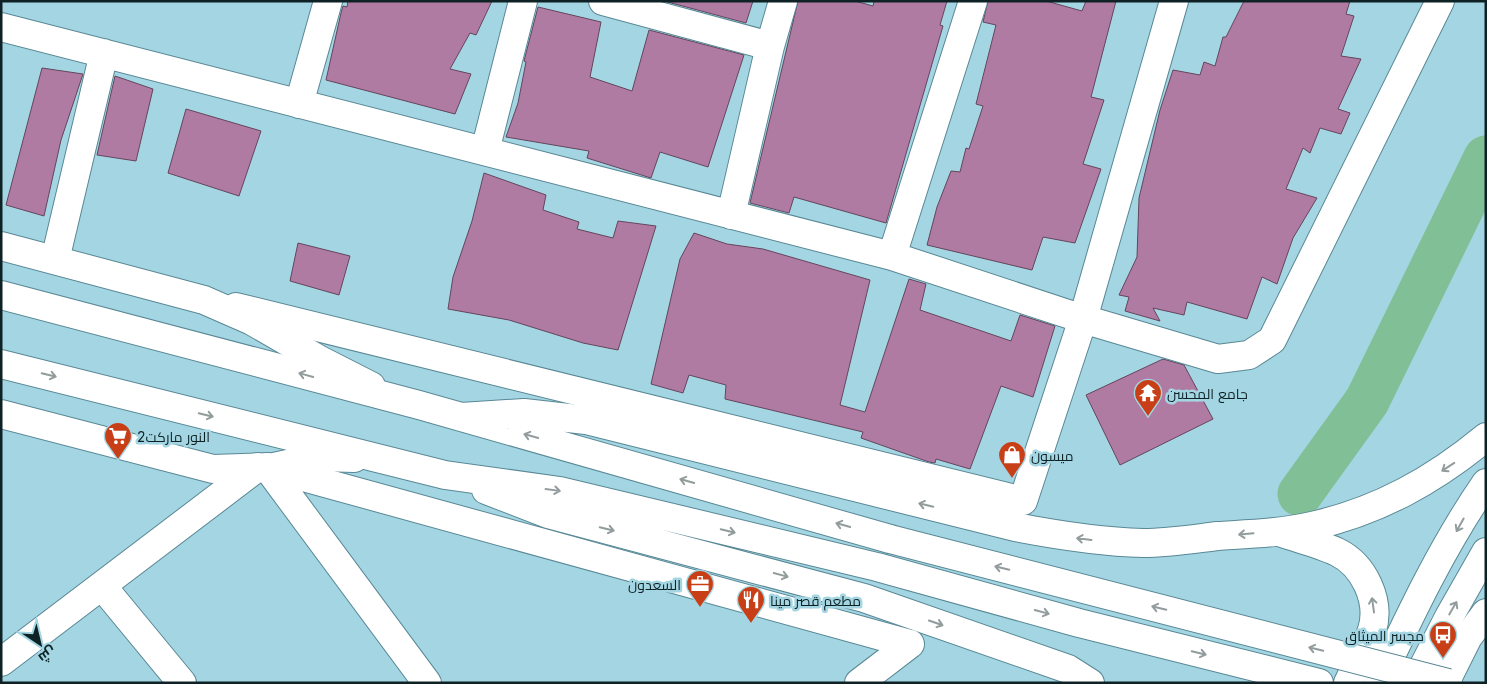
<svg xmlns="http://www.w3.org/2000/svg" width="1487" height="684" viewBox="0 0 1487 684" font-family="Inter,Cairo,sans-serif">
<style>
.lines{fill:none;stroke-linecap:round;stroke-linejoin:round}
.river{stroke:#81bf97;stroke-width:45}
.building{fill:#b07ba3;stroke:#64455c}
.minor-casing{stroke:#598895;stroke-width:30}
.major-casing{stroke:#598895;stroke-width:30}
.highway-casing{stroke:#598895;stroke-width:30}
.minor{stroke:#fff;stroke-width:28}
.major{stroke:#fff;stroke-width:28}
.highway{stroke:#fff;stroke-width:28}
.highway-bridge-casing{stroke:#598895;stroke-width:30;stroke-linecap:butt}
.highway-bridge{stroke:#fff;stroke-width:28}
.oneway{stroke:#939c9d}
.labels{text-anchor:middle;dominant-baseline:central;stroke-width:5;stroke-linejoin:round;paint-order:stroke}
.poi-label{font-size:14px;fill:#0e2226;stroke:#a4d5e2;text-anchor:start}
</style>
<rect width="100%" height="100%" fill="#a4d5e2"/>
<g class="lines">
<path class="river" d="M1300,494L1367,401L1486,158"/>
</g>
<path class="building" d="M348,1H492L476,35L470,33L450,69L471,74L455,114L326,80L341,13L343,6L347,7Z
M664,1H753L746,23Z
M798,1H855L873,6L874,1H947L940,25L943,26L886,223L794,197L789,213L750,203Z
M988,1H1046L1082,11L1086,1H1116L1091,97L1104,100L1083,164L1101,169L1075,243L1043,237L1032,270L927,245L937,207L951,171L960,172L966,148L969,149L983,106L976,104L996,25L983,22Z
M1244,1H1350L1346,14L1354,16L1341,56L1361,59L1338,109L1350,113L1341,134L1320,128L1310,153L1303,148L1286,189L1317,198L1293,238L1277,284L1262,277L1247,319L1187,302L1184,315L1153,308L1160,321L1125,311L1129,297L1119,295L1137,257L1139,198L1160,110L1173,70L1200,75L1204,62L1215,66L1223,37H1226Z
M538,7L601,22L590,77L632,91L649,30L744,55L708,167L660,152L651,178L587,158L589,151L506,137L518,103L526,62L524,61Z
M42,68L83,74L61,140L44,216L6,205Z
M115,76L153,89L136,161L97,155Z
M186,109L261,131L239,196L168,173Z
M484,173L546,195L543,210L579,222L577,229L613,238L618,221L656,226L618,350L583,343L509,320L448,309L453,277L472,221Z
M694,233L727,244L763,249L870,280L840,405L865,412L909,279L926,284L920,310L1011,341L1020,315L1055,326L1033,397L1001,386L970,469L936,459L935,463L929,462L861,438L863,432L725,399L726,385L689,375L683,393L651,384L680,259Z
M298,243L350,256L339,295L290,281Z
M1163,359L1184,365L1213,419L1120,465L1086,395Z"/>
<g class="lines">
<defs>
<path id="minor" d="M603,1L770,46
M1,27L892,256L1083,319L1218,359L1249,355L1272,340L1440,1
M299,104L328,1
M485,151L523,1
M731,215L770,46L783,1
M892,256L973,1
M55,260L104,53
M236,307L1023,501L1083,319L1174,1
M267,467L910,644
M267,467L427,683
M102,586L182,683
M1,662L258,467
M859,683L910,644"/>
<path id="major" d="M1,246L204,300L252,321L318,359L371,386
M1,414L213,469L274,467L320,457L354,458
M1378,683C1410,615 1443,545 1486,483
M1415,683L1449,617L1486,552"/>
<path id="highway" d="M1,295L419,405L890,539
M1,364L445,475L560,491L877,567L1079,623L1319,683
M461,417L524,413L586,420L1015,527C1057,535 1099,542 1143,543C1168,543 1193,539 1218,536C1249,534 1282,533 1312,526C1379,511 1434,480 1486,437
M486,490L548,514L864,598L1068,669L1090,683
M1282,533C1300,539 1320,544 1337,552C1364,565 1381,601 1372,630C1366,648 1356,666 1348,683
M1445,683L1468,637L1486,613"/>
</defs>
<use href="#minor" class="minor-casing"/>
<use href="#major" class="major-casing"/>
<use href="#highway" class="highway-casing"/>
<use href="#minor" class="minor"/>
<use href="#major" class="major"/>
<use href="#highway" class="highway"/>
<defs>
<path id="highway-bridge" d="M890,539L1448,683"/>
</defs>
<use href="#highway-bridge" class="highway-bridge-casing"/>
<use href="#highway-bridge" class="highway-bridge"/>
</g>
<defs><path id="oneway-shaft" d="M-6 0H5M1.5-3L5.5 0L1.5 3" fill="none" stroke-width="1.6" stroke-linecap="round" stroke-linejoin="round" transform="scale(1.25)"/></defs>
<g class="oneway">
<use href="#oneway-shaft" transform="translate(49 375) rotate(14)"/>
<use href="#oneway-shaft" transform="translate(306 375) rotate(-165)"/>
<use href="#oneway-shaft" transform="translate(206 415) rotate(14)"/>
<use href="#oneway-shaft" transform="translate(531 436) rotate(-164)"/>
<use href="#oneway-shaft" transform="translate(1448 467) rotate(147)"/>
<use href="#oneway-shaft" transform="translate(687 481) rotate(-164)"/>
<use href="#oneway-shaft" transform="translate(553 490) rotate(8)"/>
<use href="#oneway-shaft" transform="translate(926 505) rotate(-167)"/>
<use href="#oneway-shaft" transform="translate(843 525) rotate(-164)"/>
<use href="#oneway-shaft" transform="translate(1460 525) rotate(119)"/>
<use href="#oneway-shaft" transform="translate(607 529) rotate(14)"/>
<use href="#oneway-shaft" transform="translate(728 531) rotate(14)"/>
<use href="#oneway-shaft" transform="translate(1246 534) rotate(175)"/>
<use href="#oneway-shaft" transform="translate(1084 539) rotate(-173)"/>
<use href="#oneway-shaft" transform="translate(1002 568) rotate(-166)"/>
<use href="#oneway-shaft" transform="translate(781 575) rotate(15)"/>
<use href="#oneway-shaft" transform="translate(1373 605) rotate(-98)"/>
<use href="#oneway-shaft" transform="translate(1159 608) rotate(-166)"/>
<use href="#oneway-shaft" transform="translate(1453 608) rotate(-60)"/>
<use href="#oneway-shaft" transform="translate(1042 612) rotate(15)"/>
<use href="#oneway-shaft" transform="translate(936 623) rotate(19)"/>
<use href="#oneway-shaft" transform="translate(1316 649) rotate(-166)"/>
<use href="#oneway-shaft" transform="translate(1199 653) rotate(14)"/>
</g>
<defs>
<symbol id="temple-pin" viewBox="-11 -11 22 30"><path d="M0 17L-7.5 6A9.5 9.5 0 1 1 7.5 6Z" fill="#c83f17" stroke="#a4d5e2"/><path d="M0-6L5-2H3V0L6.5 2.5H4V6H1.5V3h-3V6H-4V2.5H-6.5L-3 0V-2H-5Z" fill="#fff"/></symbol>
<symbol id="supermarket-pin" viewBox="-11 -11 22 30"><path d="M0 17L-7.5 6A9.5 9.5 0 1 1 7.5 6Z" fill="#c83f17" stroke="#a4d5e2"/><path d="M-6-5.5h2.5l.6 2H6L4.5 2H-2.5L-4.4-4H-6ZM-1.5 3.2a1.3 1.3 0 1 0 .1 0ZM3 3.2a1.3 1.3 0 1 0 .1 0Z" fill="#fff"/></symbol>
<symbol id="shop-pin" viewBox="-11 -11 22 30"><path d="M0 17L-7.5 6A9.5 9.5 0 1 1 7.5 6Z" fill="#c83f17" stroke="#a4d5e2"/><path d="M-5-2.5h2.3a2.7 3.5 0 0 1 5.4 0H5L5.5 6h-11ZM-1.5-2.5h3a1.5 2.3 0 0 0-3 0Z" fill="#fff"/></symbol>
<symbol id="office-pin" viewBox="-11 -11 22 30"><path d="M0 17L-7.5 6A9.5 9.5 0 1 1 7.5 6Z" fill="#c83f17" stroke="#a4d5e2"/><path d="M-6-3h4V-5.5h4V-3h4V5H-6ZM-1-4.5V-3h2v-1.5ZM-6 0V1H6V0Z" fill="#fff"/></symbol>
<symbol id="restaurant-pin" viewBox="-11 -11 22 30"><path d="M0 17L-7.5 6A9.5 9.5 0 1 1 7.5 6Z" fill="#c83f17" stroke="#a4d5e2"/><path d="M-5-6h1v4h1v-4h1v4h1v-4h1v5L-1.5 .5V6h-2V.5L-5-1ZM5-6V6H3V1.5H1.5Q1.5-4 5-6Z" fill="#fff"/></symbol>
<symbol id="bus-pin" viewBox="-11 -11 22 30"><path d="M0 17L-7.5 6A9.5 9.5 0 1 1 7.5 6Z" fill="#c83f17" stroke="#a4d5e2"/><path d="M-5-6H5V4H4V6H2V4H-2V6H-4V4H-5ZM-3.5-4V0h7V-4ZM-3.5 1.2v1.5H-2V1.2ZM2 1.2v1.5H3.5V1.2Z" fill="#fff"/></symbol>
</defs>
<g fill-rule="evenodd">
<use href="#temple-pin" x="1132" y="377" width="32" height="43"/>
<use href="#supermarket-pin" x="102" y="420" width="32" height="43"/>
<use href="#shop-pin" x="996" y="439" width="32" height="43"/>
<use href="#office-pin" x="684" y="568" width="32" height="43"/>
<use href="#restaurant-pin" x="735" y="584" width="32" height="43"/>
<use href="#bus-pin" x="1427" y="619" width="32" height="43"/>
</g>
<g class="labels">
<g class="poi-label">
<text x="1167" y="393">جامع المحسن</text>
<text x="137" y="436">النور ماركت2</text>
<text x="1031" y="455">ميسون</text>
<text x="681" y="584" text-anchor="end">السعدون</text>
<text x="770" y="600">مطعم قصر مينا</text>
<text x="1424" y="635" text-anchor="end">مجسر الميثاق</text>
</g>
</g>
<rect width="1487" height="684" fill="none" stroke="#0e2226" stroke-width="5"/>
<g transform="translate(40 644) rotate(145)" stroke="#a4d5e2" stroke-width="4" paint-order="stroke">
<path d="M0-4L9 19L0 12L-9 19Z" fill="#0e2226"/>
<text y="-8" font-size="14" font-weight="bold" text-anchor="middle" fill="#0e2226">ش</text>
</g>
</svg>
